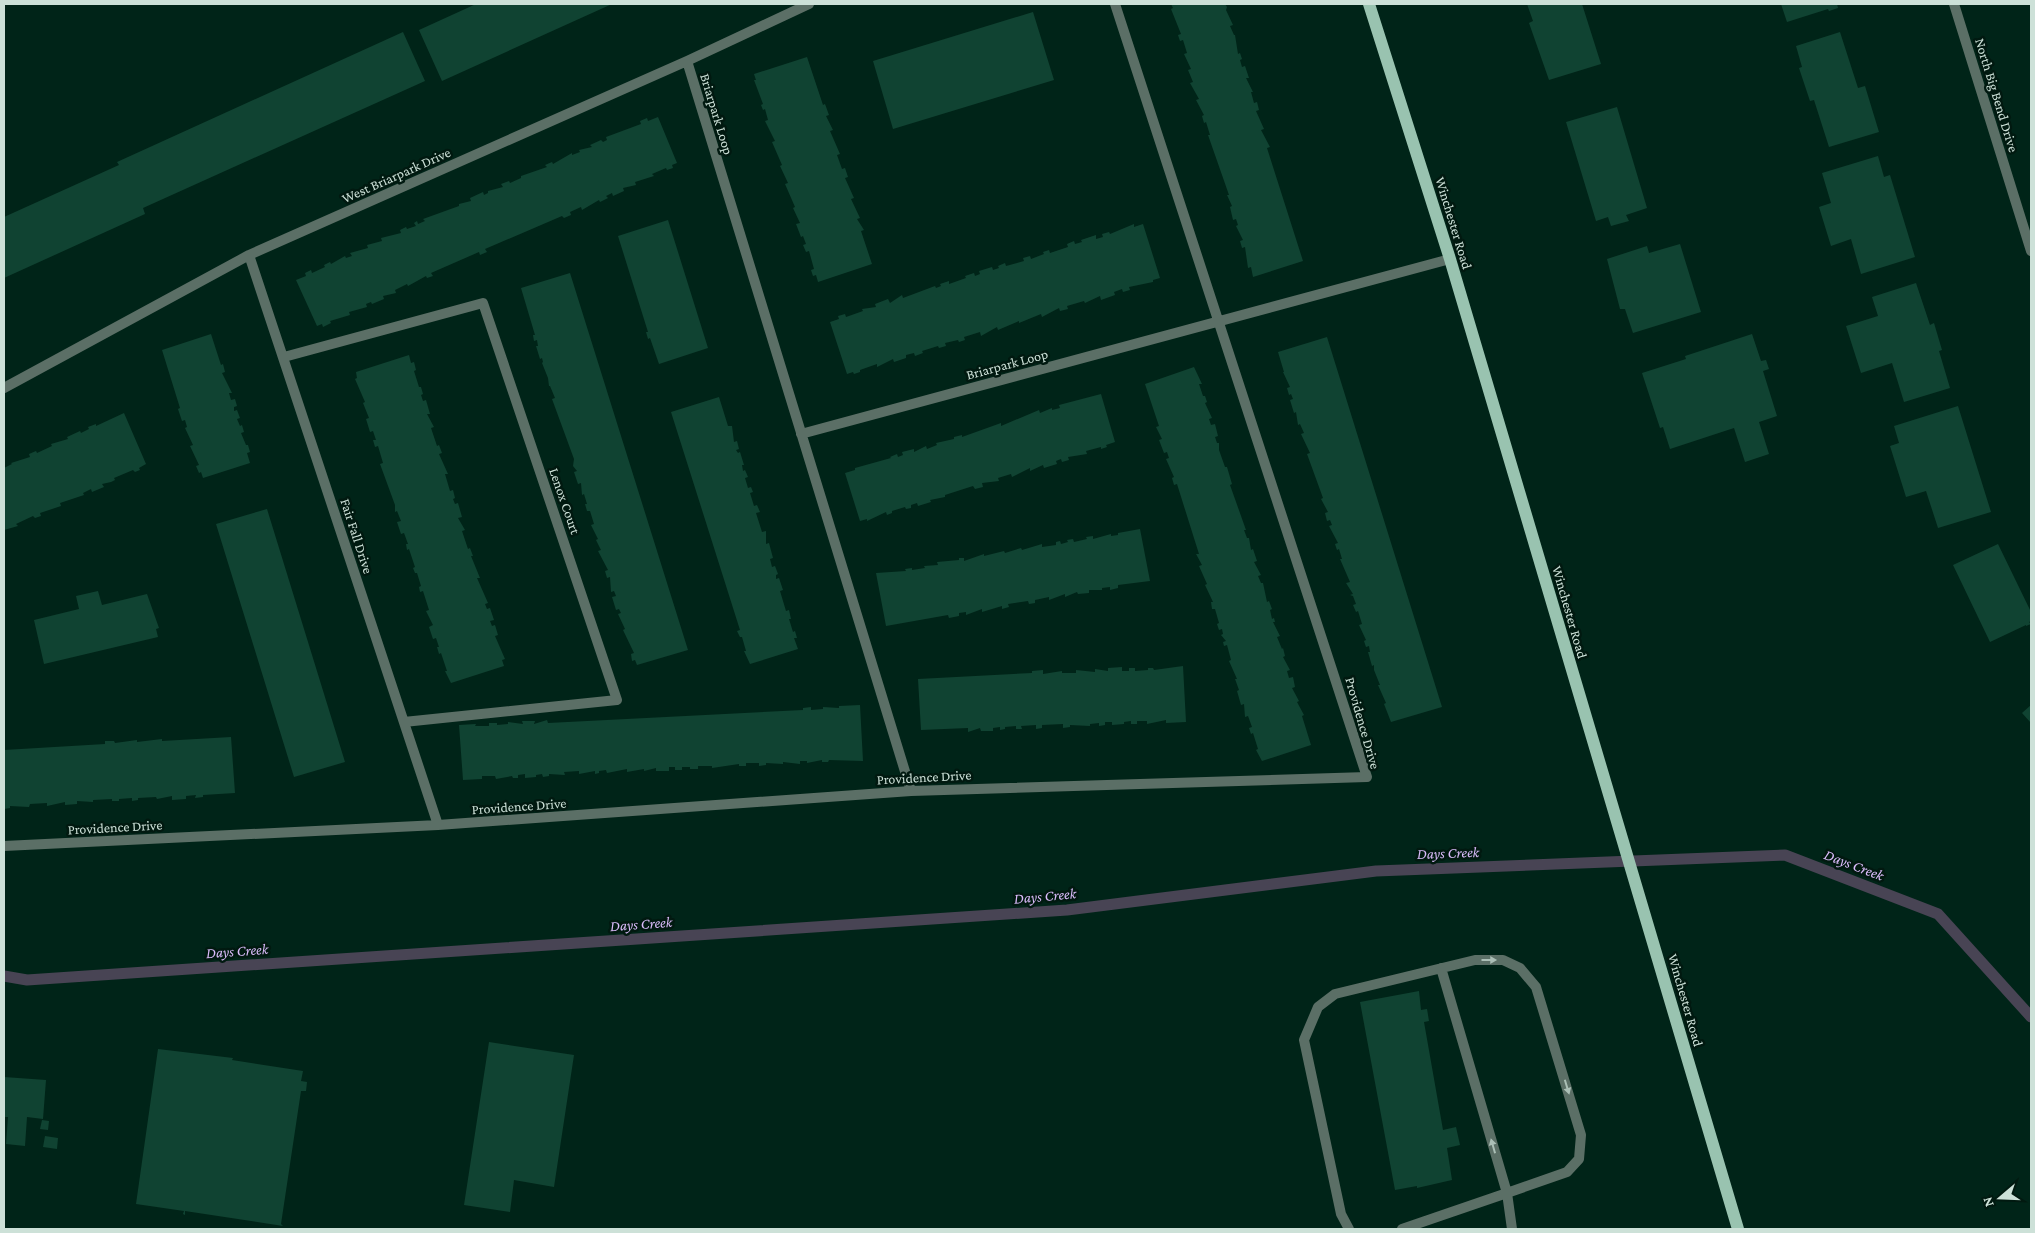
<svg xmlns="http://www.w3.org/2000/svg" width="2035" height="1233" viewBox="0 0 2035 1233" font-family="'Crimson Pro',serif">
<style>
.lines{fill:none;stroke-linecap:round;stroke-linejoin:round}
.stream{stroke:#484454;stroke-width:11}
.building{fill:#104332}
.lane{stroke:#5b6f66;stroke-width:10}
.street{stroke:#5b6f66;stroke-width:10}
.primary{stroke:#99c3b0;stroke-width:12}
.oneway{fill:#abbfb6}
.labels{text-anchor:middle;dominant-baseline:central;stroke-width:5;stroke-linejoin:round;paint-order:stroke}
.street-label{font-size:14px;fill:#cde1d8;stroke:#011910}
.water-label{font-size:15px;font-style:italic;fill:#dbbcfb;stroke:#011910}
</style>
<rect width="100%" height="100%" fill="#002418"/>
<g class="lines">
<path class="stream" d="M4,976L27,980L1067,910L1376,871L1785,855L1938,914L2031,1017"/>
</g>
<path class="building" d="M476,4H612L442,81L419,30Z
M1171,4H1225L1227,7L1226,10L1233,25L1230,26L1234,35H1235L1238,54L1240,53L1242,59L1240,60L1242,67L1245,66L1249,78H1246L1253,92H1251L1254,103L1257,102L1259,110L1256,111L1264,129L1261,130L1270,147L1267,148L1303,261L1253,277L1251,267L1248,268L1245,247L1242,248L1240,241L1243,240L1236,226L1238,225L1236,219L1233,220L1230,207L1232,206L1227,195H1229L1208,135H1210L1206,122L1204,123L1202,116L1204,115L1196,100L1199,99L1190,83L1193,82L1188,70L1191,69L1184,54L1187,53L1183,40L1180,41L1178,35L1181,34L1171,9L1173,8Z
M1527,4H1582L1601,64L1549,80L1529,23L1533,21Z
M1781,4H1837L1838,8L1829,11L1828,9L1787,22Z
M1033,12L1054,80L893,129L873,61Z
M403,32L425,81L143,208L145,214L4,278V217L119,165L117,162Z
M1840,32L1858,88L1865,86L1879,132L1829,147L1814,100L1810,101L1799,68L1802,67L1796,46Z
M807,57L823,105L825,104L829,115L826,116L833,130L830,131L840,154L837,155L842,169L845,168L848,177L845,178L854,198L851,199L860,218L857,219L864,230L861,231L872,264L818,282L816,275L813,276L811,270L814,269L809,251L806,252L803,245L806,244L803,236L801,237L796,224L800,223L793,208L795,207L785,184L788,183L780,166L782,165L772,142L775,141L765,121L768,120L765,109L763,110L761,105L763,104L754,80H756L754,74Z
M1617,107L1647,208L1626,215L1629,221L1611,226L1608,217L1596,221L1566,122Z
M658,117L677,163L672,165L673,168L667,170L666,168L652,174L654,176L635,182L636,185L623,188L624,191L613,196L612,193L606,196L608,198L600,202L599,200L582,210L581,207L570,212L571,215L564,218L562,216L485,249L487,252L480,255L479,252L431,273L433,276L427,278L426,276L408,286L407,284L395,290L396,293L383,296L384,299L372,304L371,302L366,304L367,307L349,312L350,315L330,321L331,323L323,327L322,324L317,326L296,280L306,276L305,273L311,270L312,273L325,267L324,265L330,262L331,264L345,256L346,258L352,256L350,253L368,248L367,245L382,241L381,238L401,233L400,230L406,227L407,229L416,226L414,223L417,221L418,224L425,221L423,219L459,206V204L471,201L470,198L483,192L484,195L488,193V191L503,187L501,184L509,181L510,183L521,178V176L547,167L545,165L552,162L553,164L572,153V155L580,152L579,150L592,147L590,145L601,140L603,142L607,140L606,137L641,124L640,121L647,118L648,121Z
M1878,156L1884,177L1890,175L1915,257L1861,274L1851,239L1831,246L1819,207L1831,203L1822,173Z
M668,220L708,348L659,364L650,338L648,339L646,332H648L618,236Z
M1134,224V227L1143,224L1160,278L1153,280V282L1129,287L1130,290L1123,292L1122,289L1114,292L1115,295L1101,300L1100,296L1085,303L1084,301L1067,306L1068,309L1060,311L1059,308L1042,317L1041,314L1019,323V321L998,330L997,327L981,336L980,332L964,337L965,340L959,342L958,340L945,343L946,346L939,348L938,346L922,351L923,353L915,356L914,353L906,355V358L894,362L893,359L877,367V364L860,370V372L854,374L853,372L847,374L830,322L839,319L838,316L845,314L846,317L863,311L862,309L876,307L875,304L888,299L890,303L902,295L903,298L935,286L936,288L941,286L940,284L949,281V284L966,278L965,276L974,273L975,276L980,274L979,271L992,267L993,270L999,268L998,266L1005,263L1006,266L1024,261L1023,258L1030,256L1031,259L1044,254L1043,252L1049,250L1050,253L1068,247L1067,244L1074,241L1075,244L1082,242L1081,240L1096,235V239L1103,237L1102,234L1109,232L1110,234Z
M1680,244L1701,312L1633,333L1625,309H1620L1607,259L1647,246L1649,253Z
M570,273L688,650L637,665L635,660L632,661L631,654L634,653L623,630L625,629L618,614L621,613L619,609L616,610L612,597L616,596L614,591L611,592L610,577L607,578L605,571L608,570L598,551L601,550L596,540L598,539L591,525L594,524L590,511H587L585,504H587L584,494L582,495L581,483L578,484L574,472L577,471L573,466L574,459L552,399L555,398L550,386H549L548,378L542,363L543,362L542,358L540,359L536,346H538L537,340L534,341L533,335H535L521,288Z
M1916,283L1930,325L1934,323L1942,350L1939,351L1950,388L1904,402L1892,363L1861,373L1846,326L1878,316L1872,297Z
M211,334L221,365L223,364L225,372L222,373L232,393H229L231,400L235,399L237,406L234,407V411L237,410L240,418L237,419L240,426L242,425L244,432L241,433L246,445H248L250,452L247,453L250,463L203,478L201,472L199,473L196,466L199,465L190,446L193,445L185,428L187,427L185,420L182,421L178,409L180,408L162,350Z
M1752,334L1761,361L1766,360L1769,369L1763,371L1777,416L1759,422L1769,454L1745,462L1734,428L1670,449L1663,427L1660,428L1642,373L1686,359L1685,356Z
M1327,337L1442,707L1391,722L1384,704L1386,703L1378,685H1380L1374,670V665L1372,666L1368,652H1370L1369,646L1366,647L1364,641L1366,640L1359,625L1362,624L1358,611L1356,612L1353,605L1356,604L1353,596L1350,595L1353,594L1346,583L1350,582L1340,559H1342L1339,549L1337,550L1335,544L1338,543L1329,526L1332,525L1330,520L1327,521L1325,513L1328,512L1321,499L1323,498L1307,454L1310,453L1301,434L1304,433L1300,424L1298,425L1296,412L1294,413L1290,400L1293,399L1291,394L1289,395L1287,388L1290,387L1283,372H1284L1278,352Z
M409,355L411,363L414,362L416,370L414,371L419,387H421L423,394L421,395L423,401L426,400L430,414H427L434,427L431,428L437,446L439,445L442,453L439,454L448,474H445L450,491L453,490L455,498L453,499L455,504L458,503L462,517L458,518L465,530L462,531L468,549L470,548L473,556H471L480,578H477L488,603L485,604L487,609L490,608L494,620L490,621L492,626L495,625L498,635L495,636L505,659L502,660L504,666L451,683L445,671H447L441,653L439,654L437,647H439L436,638L433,639L429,627L433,625L426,611L429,610L423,591L420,592L419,587L421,586L417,573H415L413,568L415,567L409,549L407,550L406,544H408L404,533L401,534L397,522L401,521L397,511L395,512V505L380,464L383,463L378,446L375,447L373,440H376L373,431L370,432L366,419L369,418L363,403L365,402L355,379L357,378L356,372Z
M1194,367L1202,384H1199L1203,396H1205L1207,402L1205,403L1212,418L1209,419L1211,425L1215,424L1218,436L1215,437L1217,443H1219V450L1225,467H1227L1232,484L1230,485L1246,530H1244L1247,538H1249L1251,550L1253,549L1257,561L1254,562L1261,575L1258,576L1261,583H1263L1267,602L1269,601L1272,609L1270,610L1272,619L1274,618L1275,622H1273L1280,636L1277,637L1282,649L1283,648L1285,656L1283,657L1290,670L1287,671L1289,678L1293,677L1295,687L1292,688L1299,701L1297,702L1304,715L1302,716L1311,745L1262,761L1256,750L1258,749L1253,733L1251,734L1249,728L1252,727L1248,716L1245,717L1244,704L1241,705L1237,691L1239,690L1235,679H1237L1229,661L1231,660L1227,645L1224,646L1223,642L1226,641L1221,635L1223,634L1222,629L1219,630L1217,624L1219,623L1215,609H1212L1211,602H1213L1205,585L1207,584L1199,566L1202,565L1196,554H1199L1177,484L1174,485L1172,478L1174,477L1166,459L1169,458L1167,452L1164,453L1159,440L1162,439L1156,427L1159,426L1145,384Z
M1101,394L1115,442L1106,445L1107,447L1101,449V447L1086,451L1087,454L1068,457L1069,460L1062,462L1061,459L1056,461L1057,464L1044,468L1043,465L1030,471V468L1012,477L1011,474L998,478L999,481L982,483L983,487L975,489L973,486L945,495V497L930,500L931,502L918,506L917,503L911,505V508L906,509L905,507L892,511V513L887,515L886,512L867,521V519L860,521L845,473L855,470V468L891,458L890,457L897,454L898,457L903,455L902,452L914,449V452L926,446L927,449L937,445L936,443L954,439V437L962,435V437L1001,423V426L1039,410L1040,413L1052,408V410L1060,408L1059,405Z
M719,397L728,426H732L734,442L737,441L739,449L736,450L738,453L740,452L744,465H742L743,471L745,470L748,477L745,478L748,488L751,487L753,492L750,493L754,506L757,505L760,512L756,513L762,532L766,531V544L769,543L773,558L770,559L772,567L775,566L778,574L776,575V579L779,578L783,590L780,591L786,611L789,610L791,619H789L793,632L795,631L797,638H794L798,649L750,664L744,651H746L742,637H740L737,631L740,630L671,412Z
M1958,406L1991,512L1938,528L1926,491L1906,497L1890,446L1899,443L1894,426Z
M124,413L146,464L139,468L140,470L135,472L133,470L114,478L115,480L111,482L102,484L104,487L92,492L91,489L83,493L84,495L60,503L61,506L40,513L41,516L35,518L33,516L16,524L18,526L4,530V468L12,464L11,463L30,457L29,454L36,451L37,453L52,446L51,444L68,439L67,437L80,431L81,433L89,429L88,427L96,424V426Z
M267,509L345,762L294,777L216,524Z
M1140,529L1150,581L1118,585V588L1110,590V587L1102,588V590H1089V593L1078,594L1077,592L1065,597V594L1049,600V597L1035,600V603L1029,604L1028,601L1008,604L1009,607L1002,609V606L982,612V609L966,615V612L959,613V616L949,618L948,615L886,626L876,573L906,571L905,569L912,568V570L925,568L924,566L938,565L937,562L959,560V558H964V561L984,554V556L1004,551L1005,553L1021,548L1022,550L1042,544V547L1056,545V542L1060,541L1061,544L1068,542L1067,540L1073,539L1074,542L1087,539L1086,537L1093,536V539L1111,534V536L1118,535V533Z
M1998,544L2031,612V621L2029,622L2031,624L2026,626V625L1990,642L1953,565Z
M98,591L102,605L147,594L159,628L156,629L158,637L44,664L34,620L79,609L76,596Z
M1183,666L1186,722L1166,723V720L1147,724V721H1137V724H1131V721L1124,722V724L1112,725V722H1105V725L1099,726V723L1090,724V726L1070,725V727L1063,728V724L1042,725V728L1036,729V725L1021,726L1022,729H1016V726L1005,727V729L1000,730V727L993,728V731H981L980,728L968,732V728L921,730L918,679L1032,673V671L1043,670V674L1062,671V673H1076V670L1095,672V669L1108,671V668L1122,667V671H1129V668H1135V671L1148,670V668H1153L1154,670Z
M860,705L863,761L829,760L828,762H822V760L807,763V761H800V764L783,762V764L766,763V765L759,766V763H746V766H739V764L712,768V766H698V769H690V767H682V770H675V767H669V771H656V768L644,771V769L627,772V769L607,773L606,770L599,771V773L595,774V771L579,774V771L564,772L565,775L549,774V776L543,777L542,774L536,775V777L525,778V774L518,775V778H513L512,776L496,779L495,776H482V779L463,780L459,725L476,724L475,726H489V723H497V725L508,724V722L523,724L522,721H535L534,724L547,720L548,723L803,710V708L811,707V710L823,709V707L839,708V706Z
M2031,705V723L2022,713Z
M231,737L235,793L203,795V797L195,798L196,795L186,796V799L172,800V796L157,799L156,797L138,798V800L132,801V798L119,799V801H112V799L93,800V802L77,801V804L65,805V802L47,806V803L30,804L29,807L10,806V808L4,809V750L105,744V741H114L115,743L137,740V742L162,739V741Z
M1419,991L1421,1010L1427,1009L1429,1021L1424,1022L1443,1130L1456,1127L1460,1145L1447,1148L1452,1180L1417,1188V1186L1395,1190L1360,1002Z
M489,1042L574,1055L554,1187L514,1180L510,1212L464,1205Z
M158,1049L233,1058L232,1060L303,1071L301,1081L307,1082L306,1091H301L281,1224L283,1226L185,1211V1215L183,1214L184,1211L136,1204Z
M4,1077L46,1080L43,1119L27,1117L25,1146L6,1144L8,1117H4Z
M42,1120L49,1121L48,1130L40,1129Z
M45,1136L58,1138L57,1149L43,1147Z"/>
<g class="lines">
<path class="lane" d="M1349,1229L1341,1214L1304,1040L1318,1007L1335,994L1475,960H1503L1520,968L1536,987L1581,1135L1579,1159L1567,1172L1507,1193L1441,968
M1402,1229L1507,1193L1512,1229"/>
<path class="street" d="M1954,4L2031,251
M687,61L911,791
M249,255L438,825
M284,357L483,303L617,700L404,722
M4,388L249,255L687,61L809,4
M801,434L1450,259
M4,846L438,825L911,791L1367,777L1115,4"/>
<path class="primary" d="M1369,4L1450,259L1738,1229"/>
</g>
<defs><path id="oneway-solid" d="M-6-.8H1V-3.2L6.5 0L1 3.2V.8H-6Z" transform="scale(1.25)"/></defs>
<g class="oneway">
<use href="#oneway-solid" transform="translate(1489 960)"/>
<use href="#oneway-solid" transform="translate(1567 1087) rotate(73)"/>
<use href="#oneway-solid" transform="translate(1493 1146) rotate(-106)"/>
</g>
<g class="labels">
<g class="street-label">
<text transform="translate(1997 95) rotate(73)">North Big Bend Drive</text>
<text transform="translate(717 114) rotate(73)">Briarpark Loop</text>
<text transform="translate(396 175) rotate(-24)">West Briarpark Drive</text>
<text transform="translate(1454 223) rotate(73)">Winchester Road</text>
<text transform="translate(1007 364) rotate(-15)">Briarpark Loop</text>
<text transform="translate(565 501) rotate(71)">Lenox Court</text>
<text transform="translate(357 536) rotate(72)">Fair Fall Drive</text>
<text transform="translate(1570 612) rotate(74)">Winchester Road</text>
<text transform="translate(1363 723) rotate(74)">Providence Drive</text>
<text transform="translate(924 777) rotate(-3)">Providence Drive</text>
<text transform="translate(519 806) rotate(-4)">Providence Drive</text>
<text transform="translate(115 827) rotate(-3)">Providence Drive</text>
<text transform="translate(1686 1000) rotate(74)">Winchester Road</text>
</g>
<g class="water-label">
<text transform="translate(1448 853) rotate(-2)">Days Creek</text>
<text transform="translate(1854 865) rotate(21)">Days Creek</text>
<text transform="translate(1045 896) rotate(-5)">Days Creek</text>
<text transform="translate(641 924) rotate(-4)">Days Creek</text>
<text transform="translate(237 951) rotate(-4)">Days Creek</text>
</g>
</g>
<rect width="2035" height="1233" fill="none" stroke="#cde1d8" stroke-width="10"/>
<g transform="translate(2000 1198) rotate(251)" stroke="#011910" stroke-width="4" paint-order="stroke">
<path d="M0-4L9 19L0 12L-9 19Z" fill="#cde1d8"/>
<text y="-8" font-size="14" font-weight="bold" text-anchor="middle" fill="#cde1d8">N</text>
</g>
</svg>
